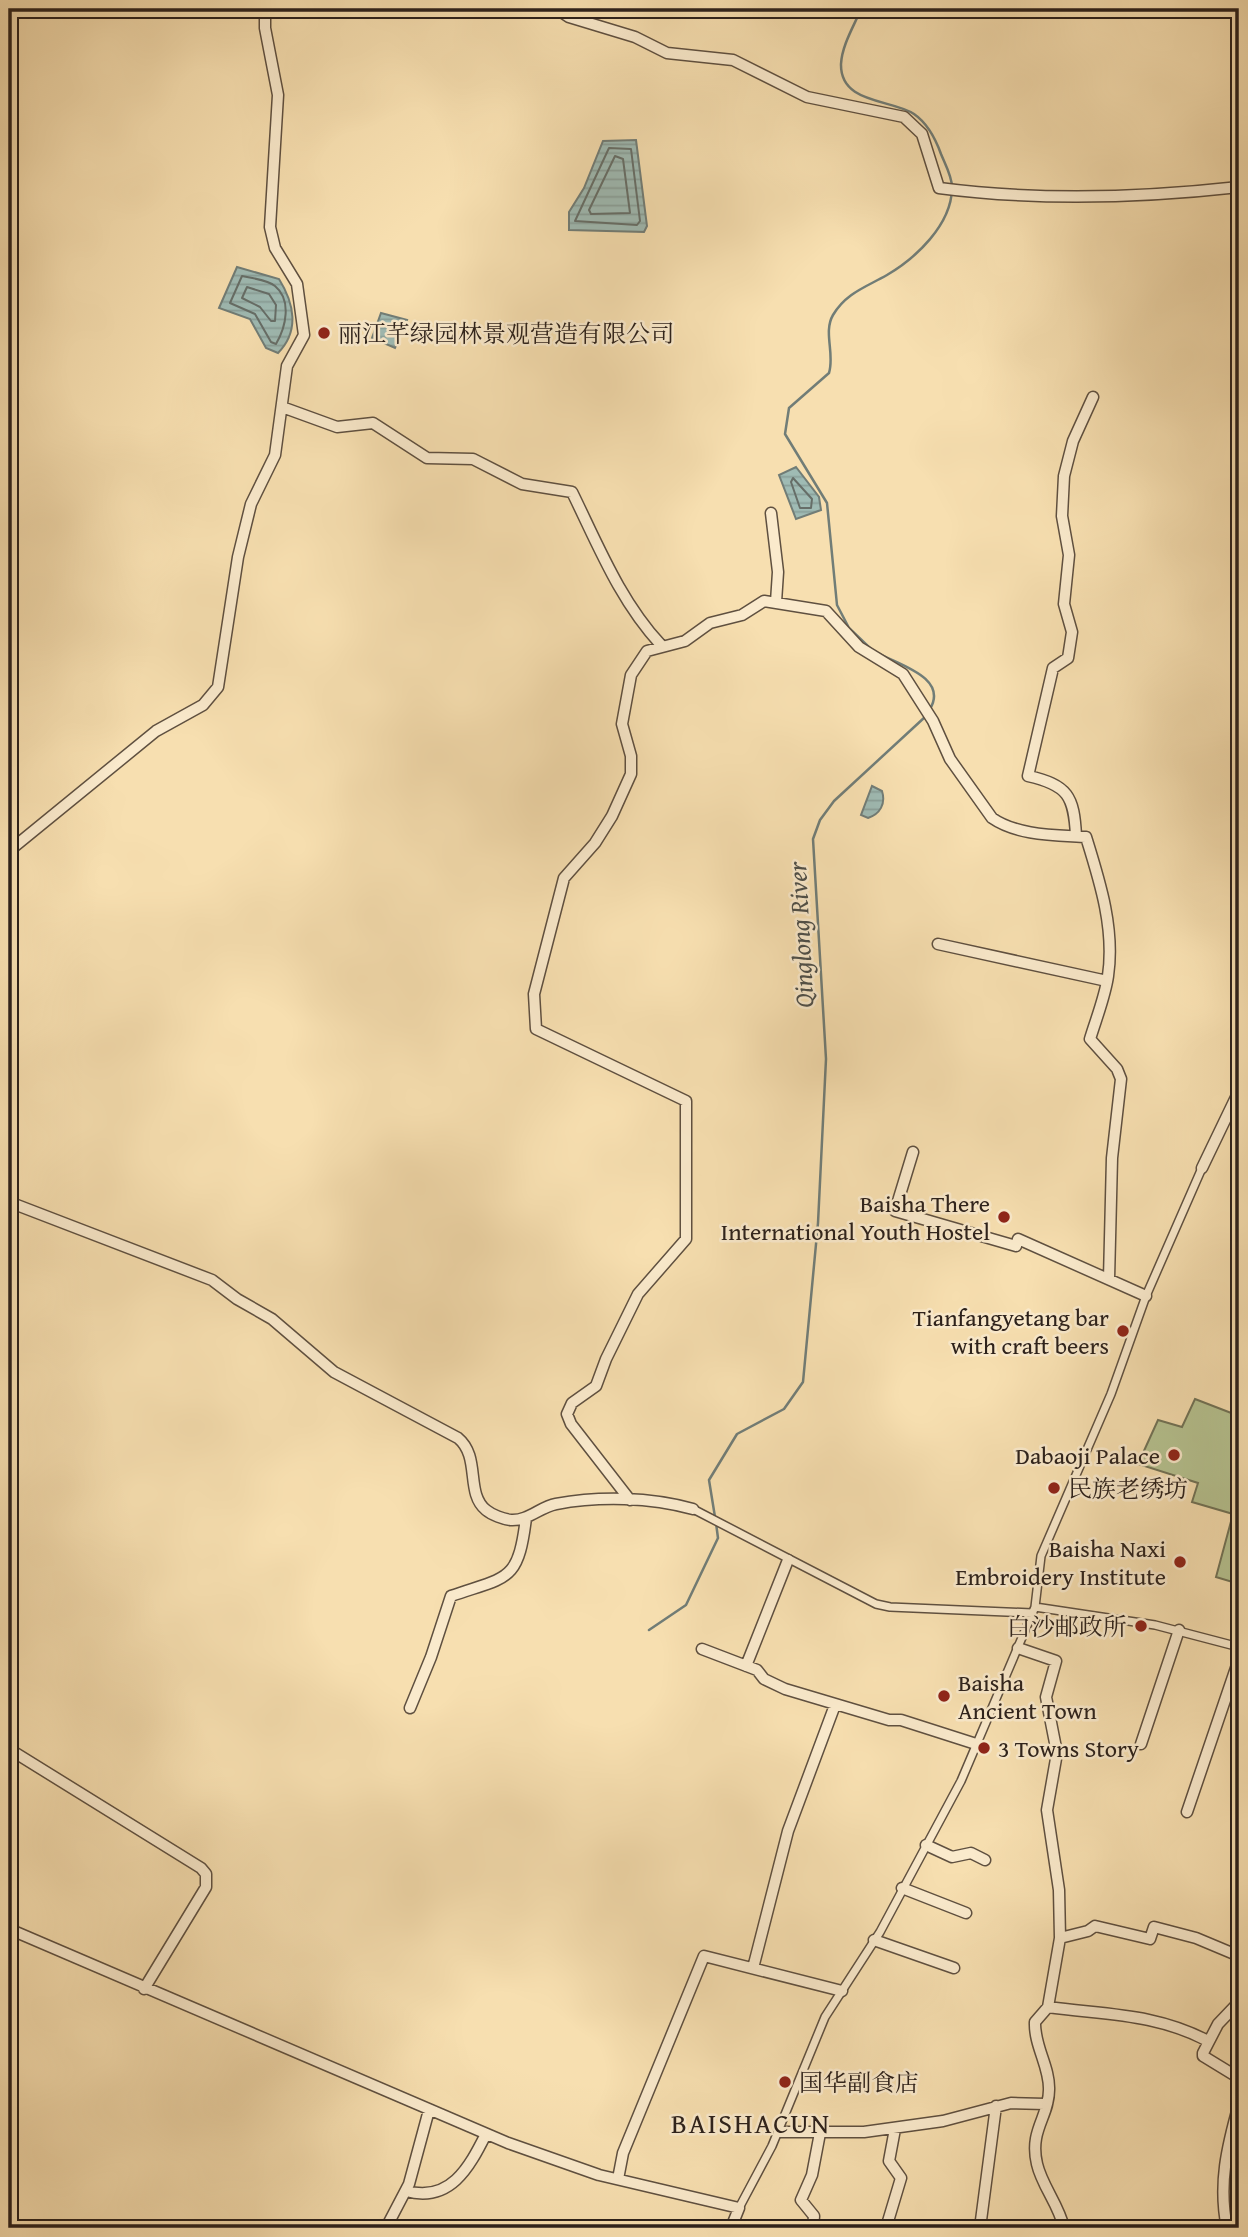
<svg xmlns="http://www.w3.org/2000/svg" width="1248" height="2237" viewBox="0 0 1248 2237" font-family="'Gentium Book Plus','Noto Serif SC',serif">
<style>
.green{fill:#b6c391;stroke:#717256;stroke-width:2}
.water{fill:url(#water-rules);stroke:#717d77;stroke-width:2}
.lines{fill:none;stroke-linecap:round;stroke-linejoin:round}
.shore{stroke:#666e68;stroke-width:2}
.stream{stroke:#717d77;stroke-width:2.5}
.pedestrian-casing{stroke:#5f5040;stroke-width:10}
.minor-casing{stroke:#5f5040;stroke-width:13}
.pedestrian{stroke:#faeacc;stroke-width:7}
.minor{stroke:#faeacc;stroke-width:10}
.poi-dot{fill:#8f2418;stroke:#faeacc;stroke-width:2.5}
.labels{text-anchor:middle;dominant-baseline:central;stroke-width:5;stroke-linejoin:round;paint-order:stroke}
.poi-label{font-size:24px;fill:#2c211b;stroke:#faeacc;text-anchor:start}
.water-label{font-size:26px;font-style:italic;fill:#4e4f49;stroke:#faeacc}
.quarter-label{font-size:28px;letter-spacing:2px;fill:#2c211b;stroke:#faeacc}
</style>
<defs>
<pattern id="water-rules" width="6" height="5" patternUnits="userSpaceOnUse" patternTransform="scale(1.75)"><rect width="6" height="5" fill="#9fbbb4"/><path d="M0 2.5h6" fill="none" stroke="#89a09a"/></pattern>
</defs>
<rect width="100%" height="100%" fill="#f7dfb0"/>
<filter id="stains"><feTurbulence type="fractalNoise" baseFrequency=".00286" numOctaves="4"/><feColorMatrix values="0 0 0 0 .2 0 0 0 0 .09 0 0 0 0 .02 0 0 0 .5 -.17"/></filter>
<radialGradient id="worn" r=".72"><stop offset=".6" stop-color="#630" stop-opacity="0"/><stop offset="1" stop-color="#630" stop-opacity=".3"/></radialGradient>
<path class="green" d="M1195,1399L1239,1416V1584L1216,1577L1233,1514L1192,1502L1198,1483L1138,1464L1158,1420L1182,1427Z"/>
<path class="water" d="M636,140L647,226L644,232L569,230V212L584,188L603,141Z
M237,267L279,279C294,303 300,331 278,353L266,348L250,319L219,308Z
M381,313L407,320L395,348L372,338Z
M796,467L819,497L821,510L796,519L779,475Z
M872,786L882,791C886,804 880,814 868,818L861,815Z"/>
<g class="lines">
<path class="shore" d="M609,148L631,149L640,221L637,225L575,221Z
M615,156L623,159L630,213L591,214L589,210Z
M242,276C251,278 268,280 275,286C292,300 286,327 276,344L271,342L255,314L230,303Z
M247,287L269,294L276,305L275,321H271L260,307L242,298Z
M793,478L812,499L811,508H800L791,482Z"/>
<path class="stream" d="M861,9C854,26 842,45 841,64C840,104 891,99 914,114C927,123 936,140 941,154C945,164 953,178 952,189C951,225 916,258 887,275C866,287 846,293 833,315C823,332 835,354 829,373L789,408L785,434L827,503L837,605L849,628L872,650
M878,653C896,664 949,677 930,709
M715,1517L709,1480L737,1434L784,1409L803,1382L818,1223L826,1059L813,839L820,820L834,801L925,717
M649,1630L686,1605L718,1538L716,1523"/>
<defs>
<path id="pedestrian" d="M693,1509L876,1604L890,1607L1032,1613
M1235,1572L1239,1573
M1035,1607L1155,1625L1239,1647
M739,2208L772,2146L825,2017L880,1932L961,1781L1035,1607L1041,1556L1111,1394L1146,1296L1202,1168"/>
<path id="minor" d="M557,9L569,17L635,37L667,53L733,60L807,97L904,117L922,134L939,188C1038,201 1140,198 1239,187
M282,407L337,427L373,423L427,458L473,459L522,484L572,492C598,545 620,601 661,645
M771,513L778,572L776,602
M1076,836C1074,796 1068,785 1028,776L1053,668L1068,658L1072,632L1064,604L1069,555L1062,516L1064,476L1073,441L1093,397
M9,851L156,731L203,705L218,687L238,557L251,504L275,455L287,366L304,335L297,284L275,248L270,227L278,95L265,28V9
M938,944L1107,981
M913,1152L895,1211L1016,1246L1018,1239L1146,1296
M1202,1168L1239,1091
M9,1202L212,1280L237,1299L272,1319L334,1372L458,1438C481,1457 465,1493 486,1510C492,1515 503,1519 511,1520C528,1521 540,1507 556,1504C599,1496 650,1497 693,1509
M630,1500L571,1424L567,1414L572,1403L596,1386L606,1359L638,1294L686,1239V1101L536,1029L534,994L564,878L595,843L612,816L631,774V756L622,724L631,675L647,651L685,641L710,623L742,615L764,601L826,611L859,647L903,674L933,721L950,759L992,818C1018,836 1056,835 1086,837C1100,882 1115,929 1108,976C1105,997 1096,1019 1090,1039L1117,1069L1121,1079L1112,1158L1109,1279
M1018,1648L1056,1661L1046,1697L1057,1753L1047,1810L1059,1890L1060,1938L1048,2007L1035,2022C1034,2046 1050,2067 1049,2090C1049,2117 1029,2130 1037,2164C1042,2186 1059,2205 1064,2228
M702,1649L757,1670L764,1679L785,1689L889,1720H901L976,1744
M746,1666L788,1560
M410,1708L431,1657L451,1596C508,1576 518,1583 526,1518
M1141,1744L1179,1630
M9,1749L201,1868L206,1874V1887L144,1989
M1187,1812L1239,1659
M926,1845L952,1857L971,1853L985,1860
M902,1888L966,1913
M9,1929L508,2143L599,2175L739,2208L731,2228
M1060,1938L1088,1931L1095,1926L1150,1939L1154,1927L1196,1938L1239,1956
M874,1940L954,1968
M753,1968L788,1831L835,1705
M1239,2002L1218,2024L1203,2053V2056L1239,2078
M1048,2007C1106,2015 1155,2013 1208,2041
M779,2132H864L943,2121L1011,2103L1045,2104
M618,2179L623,2153L704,1956L842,1991
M406,2191C450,2203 469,2168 486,2134
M386,2228L409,2184L429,2110
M813,2228L814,2216L801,2200L812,2175L820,2133
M886,2228L901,2178L889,2161L895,2129
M980,2228L996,2106
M1227,2228C1218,2184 1227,2147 1239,2104"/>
</defs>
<use href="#pedestrian" class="pedestrian-casing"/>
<use href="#minor" class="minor-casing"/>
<use href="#pedestrian" class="pedestrian"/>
<use href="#minor" class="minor"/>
</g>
<g class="poi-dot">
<circle cx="324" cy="333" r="7"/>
<circle cx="1004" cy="1217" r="7"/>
<circle cx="1123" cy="1331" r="7"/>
<circle cx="1174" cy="1455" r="7"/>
<circle cx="1054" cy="1488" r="7"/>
<circle cx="1180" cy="1562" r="7"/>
<circle cx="1141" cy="1626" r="7"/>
<circle cx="944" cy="1696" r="7"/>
<circle cx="984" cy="1748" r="7"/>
<circle cx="785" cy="2082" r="7"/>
</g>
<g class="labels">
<g class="poi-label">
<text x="338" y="333">丽江芊绿园林景观营造有限公司</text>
<text x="990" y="1203" text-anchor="end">Baisha There<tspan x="990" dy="28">International Youth Hostel</tspan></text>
<text x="1109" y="1317" text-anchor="end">Tianfangyetang bar<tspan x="1109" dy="28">with craft beers</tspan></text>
<text x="1160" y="1455" text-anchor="end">Dabaoji Palace</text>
<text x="1068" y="1488">民族老绣坊</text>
<text x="1166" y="1548" text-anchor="end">Baisha Naxi<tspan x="1166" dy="28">Embroidery Institute</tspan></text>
<text x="1127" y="1626" text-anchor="end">白沙邮政所</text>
<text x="958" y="1682">Baisha<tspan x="958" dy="28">Ancient Town</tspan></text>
<text x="998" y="1748">3 Towns Story</text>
<text x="799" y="2082">国华副食店</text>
</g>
<g class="water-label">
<text transform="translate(800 935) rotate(-93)">Qinglong River</text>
</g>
<g class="quarter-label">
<text x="751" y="2122">BAISHACUN</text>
</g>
</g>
<rect width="1248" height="2237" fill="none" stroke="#f7dfb0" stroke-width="35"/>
<rect x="10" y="10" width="1227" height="2216" fill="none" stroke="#2c211b" stroke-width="3.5"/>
<rect x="18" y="18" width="1213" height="2202" fill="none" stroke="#2c211b" stroke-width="2"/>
<rect width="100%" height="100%" filter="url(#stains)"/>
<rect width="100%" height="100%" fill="url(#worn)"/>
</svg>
